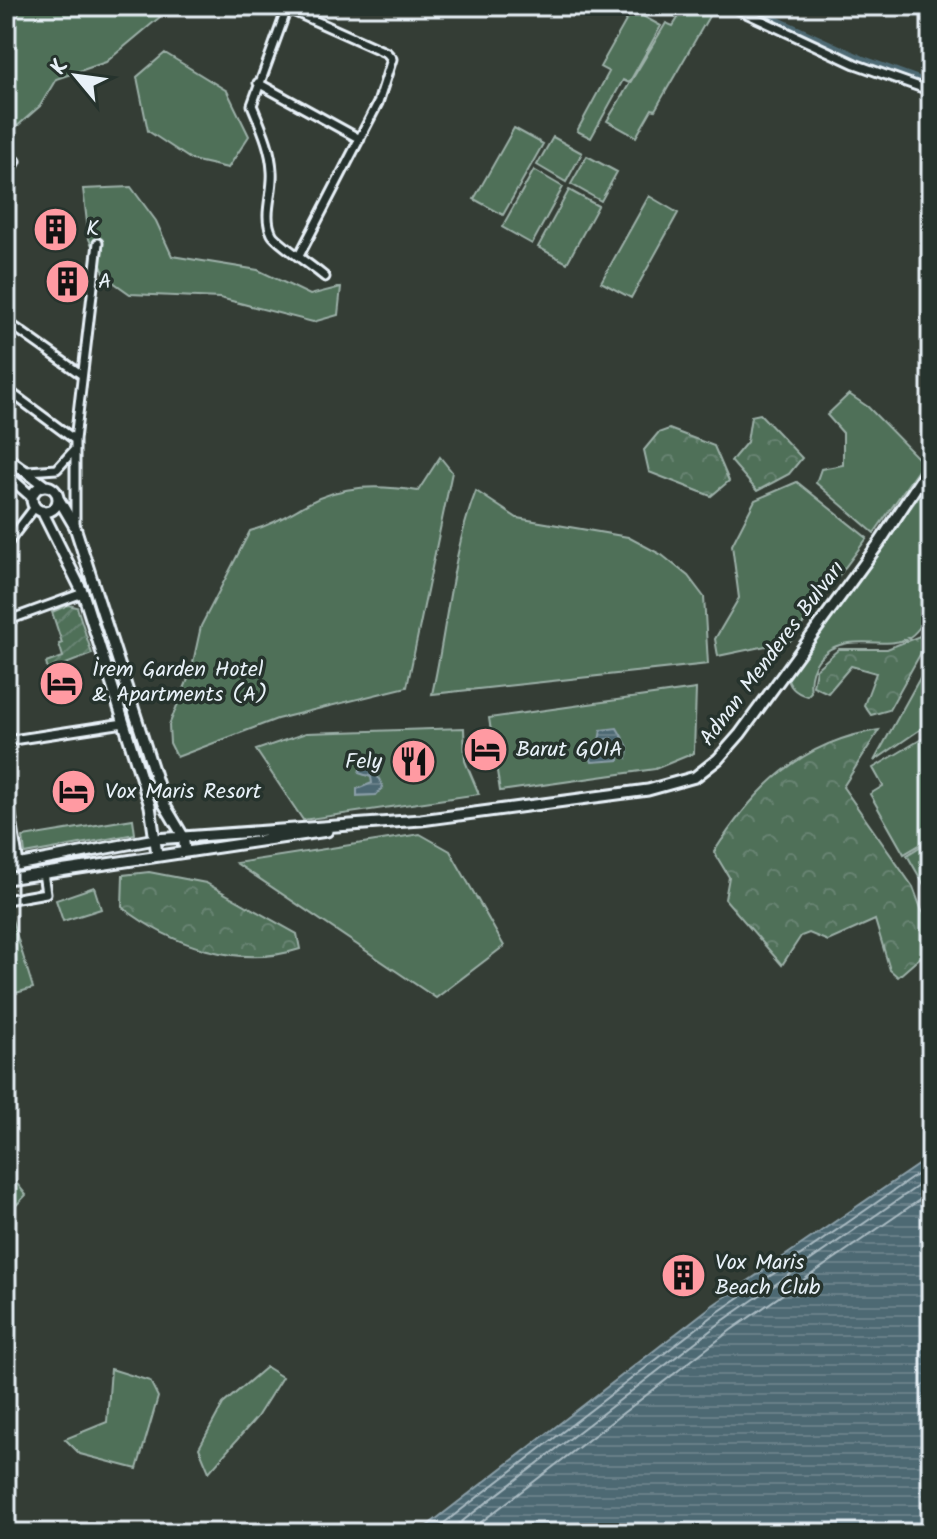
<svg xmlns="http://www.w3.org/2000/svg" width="937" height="1539" viewBox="0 0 937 1539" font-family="Kalam,sans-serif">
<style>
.green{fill:#4f6f59;stroke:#9cb0a8;stroke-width:2}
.forest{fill:url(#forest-crowns);stroke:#9cb0a8;stroke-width:2}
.garden{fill:url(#garden-furrows);stroke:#9cb0a8;stroke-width:2}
.water{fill:url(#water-rules);stroke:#8b9fa8;stroke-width:2}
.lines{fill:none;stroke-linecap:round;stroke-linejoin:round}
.shore{stroke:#aabbc3;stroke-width:2}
.canal{stroke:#4d6973;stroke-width:7}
.minor-casing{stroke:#e8f1f8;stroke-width:13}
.major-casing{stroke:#e8f1f8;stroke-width:15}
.minor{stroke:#26332d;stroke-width:7}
.major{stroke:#26332d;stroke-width:9}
.labels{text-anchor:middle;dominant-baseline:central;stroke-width:7;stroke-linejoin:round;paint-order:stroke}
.poi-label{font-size:22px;fill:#e8f1f8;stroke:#26332d;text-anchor:start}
.street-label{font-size:22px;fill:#e8f1f8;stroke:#26332d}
</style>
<defs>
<pattern id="forest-crowns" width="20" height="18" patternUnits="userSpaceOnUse" patternTransform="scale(2)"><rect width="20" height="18" fill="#4f6f59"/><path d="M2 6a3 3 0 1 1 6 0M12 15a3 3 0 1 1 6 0" fill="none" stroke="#688472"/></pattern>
<pattern id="garden-furrows" width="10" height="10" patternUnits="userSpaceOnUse" patternTransform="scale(2)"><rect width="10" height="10" fill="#4f6f59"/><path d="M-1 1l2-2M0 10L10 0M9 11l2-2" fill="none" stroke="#688472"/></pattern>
<pattern id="water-rules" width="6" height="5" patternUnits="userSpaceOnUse" patternTransform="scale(2)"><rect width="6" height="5" fill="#4d6973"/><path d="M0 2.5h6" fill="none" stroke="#677f88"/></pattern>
</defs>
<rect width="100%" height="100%" fill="#343d35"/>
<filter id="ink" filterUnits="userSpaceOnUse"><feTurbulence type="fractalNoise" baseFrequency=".0125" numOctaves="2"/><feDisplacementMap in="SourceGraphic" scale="16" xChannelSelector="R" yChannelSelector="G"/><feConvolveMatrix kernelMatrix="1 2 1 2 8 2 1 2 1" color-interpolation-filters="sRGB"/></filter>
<g filter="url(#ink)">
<path class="green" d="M6,6H150L160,17L106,62L56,79L40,106L6,136Z
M676,6H703L712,11L655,110L652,109L636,137L607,121L666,23L673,26L678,18L672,14Z
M632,10L661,26L629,83L623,80L591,138L577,131L609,72L600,67Z
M165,53L227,91L249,136L228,168L192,160L148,131L137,77Z
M514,128L543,144L503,215L474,199Z
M553,137L582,153L566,182L537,165Z
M587,156L617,172L601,201L571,184Z
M534,170L563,187L532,244L502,227Z
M131,187L156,221L172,256L258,270L310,295L341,287L338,315L313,322L220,298L130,294L106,277L89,239L83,189Z
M569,190L598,206L567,263L538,247Z
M649,196L678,213L631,298L601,282Z
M849,394L868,407L923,463L874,533L816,483L821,469L843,465V433L827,415Z
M440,457L452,472L407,687L277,719L177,757L170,743L169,725L191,672L201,626L250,531C272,525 287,515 307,504C343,484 379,485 418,491Z
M931,480V606C910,658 887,638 848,643C822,647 807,668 811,692L807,696C795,693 788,686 787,674Z
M797,482L867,538L790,641L718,656L715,639L739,598L732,545L755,500Z
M476,491L517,518L628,537L662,555L688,576L704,597L708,664L432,694C447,628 452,552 476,491Z
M931,660V722L874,761L927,665Z
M696,689L694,753L655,769L500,791L489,718Z
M931,727V838L904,854L870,794L883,786L873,768L925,737L923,734Z
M464,728L465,761L479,794L303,820L256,750L306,733Z
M133,819L135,834L25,854L23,837Z
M420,834L450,851L504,946L436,998L236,863Z
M931,840V897L907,855Z
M94,887L101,909L63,921L56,900Z
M12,920L33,988L6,996V922Z
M6,1170L26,1195L6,1216Z
M266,1367L282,1377L257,1417L209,1472L199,1448L223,1404Z
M111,1369L150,1381L158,1397L137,1469L80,1454L65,1439L107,1422Z"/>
<path class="forest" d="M760,414L802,458L789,474L757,491L731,461L747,442L751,416Z
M669,429L714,446L729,481L711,496L649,472L644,450L658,433Z
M931,614L927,642L889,710L871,715L864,705L876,673L851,666L828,693L813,686L816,669L839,649H887L920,636Z
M879,730L843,787L913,887L922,911L931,920V948L898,977L890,970L875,920L828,941L809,933L801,936L782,965L725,899L729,877L714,852C754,789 801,741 879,730Z
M149,872L206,883L297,934L300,949C238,969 171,945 122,907L123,875Z"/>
<path class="garden" d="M68,605L77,607L92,654L48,671L46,663L63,657L59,644L62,643L52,612Z"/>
<path class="water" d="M617,728L628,747L627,757L624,753L619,754V760L592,762L590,756L615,748L612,738L599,741L601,730Z
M381,757L378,777L383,787L376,795L357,796V789L372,783L371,777L359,773L363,758Z
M931,1156V1533H418L713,1305Z"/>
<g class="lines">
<path class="shore" d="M431,1533L718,1312L931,1165
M447,1533L724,1320L931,1177
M467,1533L731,1330L931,1192"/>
<path class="canal" d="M746,6L862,59L931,84"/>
<defs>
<path id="minor" d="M282,6L387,53L392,59L378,103L300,254
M288,6L252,105C261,127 271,148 272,171C274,192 262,215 272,234C276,242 315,268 325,277
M731,6L855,64L931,91
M258,83L360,139
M6,156L16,161L6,179
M6,321L82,375
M6,389L75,440
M28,471L57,469L75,449
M75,525V440L98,243
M6,545L35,507
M6,621L83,593
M6,741L124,723
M6,784L19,864
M6,900L46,893L43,873"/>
<path id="major" d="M6,457L45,486
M6,474L32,497
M32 499a13 13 0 1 1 26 0a13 13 0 1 1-26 0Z
M58,498L75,527L164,804L183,836L185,850
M42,511L83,593L150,806L157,854
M6,867L155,839L421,820L648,790L695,777L718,759L740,734L880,542L931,464
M6,879L327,831"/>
</defs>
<use href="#minor" class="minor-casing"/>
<use href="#major" class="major-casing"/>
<use href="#minor" class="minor"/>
<use href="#major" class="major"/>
</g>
</g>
<defs>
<symbol id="building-disc" viewBox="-11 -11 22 22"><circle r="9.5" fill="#ff9aa2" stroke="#26332d"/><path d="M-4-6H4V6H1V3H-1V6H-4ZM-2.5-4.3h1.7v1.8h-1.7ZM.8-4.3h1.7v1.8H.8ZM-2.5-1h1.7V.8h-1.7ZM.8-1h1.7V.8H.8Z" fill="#111"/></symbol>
<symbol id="hotel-disc" viewBox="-11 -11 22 22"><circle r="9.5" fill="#ff9aa2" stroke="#26332d"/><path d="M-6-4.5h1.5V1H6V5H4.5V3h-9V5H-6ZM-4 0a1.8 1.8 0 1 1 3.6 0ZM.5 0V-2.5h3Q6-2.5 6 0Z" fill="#111"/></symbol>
<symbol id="restaurant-disc" viewBox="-11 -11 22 22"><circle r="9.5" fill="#ff9aa2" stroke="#26332d"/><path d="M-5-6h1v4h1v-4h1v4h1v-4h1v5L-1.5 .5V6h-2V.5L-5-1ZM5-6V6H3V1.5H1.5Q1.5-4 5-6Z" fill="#111"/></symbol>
</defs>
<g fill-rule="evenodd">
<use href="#building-disc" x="30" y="204" width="51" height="51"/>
<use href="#building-disc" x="42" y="256" width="51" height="51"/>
<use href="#hotel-disc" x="36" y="658" width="51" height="51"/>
<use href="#hotel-disc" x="460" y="724" width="51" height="51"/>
<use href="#restaurant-disc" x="388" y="736" width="51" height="51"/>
<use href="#hotel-disc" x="48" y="766" width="51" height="51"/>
<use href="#building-disc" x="658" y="1250" width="51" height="51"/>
</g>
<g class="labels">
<g class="poi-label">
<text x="86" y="229">K</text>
<text x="98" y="282">A</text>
<text x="92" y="670">İrem Garden Hotel<tspan x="92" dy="25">&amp; Apartments (A)</tspan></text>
<text x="516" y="750">Barut GOIA</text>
<text x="382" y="762" text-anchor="end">Fely</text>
<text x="105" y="792">Vox Maris Resort</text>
<text x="715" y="1263">Vox Maris<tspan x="715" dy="25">Beach Club</tspan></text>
</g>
<g class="street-label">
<text transform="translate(773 654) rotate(-53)">Adnan Menderes Bulvarı</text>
</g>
</g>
<rect width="937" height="1539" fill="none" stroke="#26332d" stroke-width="32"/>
<rect x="16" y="16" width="905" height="1507" fill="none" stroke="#e8f1f8" stroke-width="3" filter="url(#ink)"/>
<g transform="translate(76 76) rotate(299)" stroke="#26332d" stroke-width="6" paint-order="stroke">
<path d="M0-6L14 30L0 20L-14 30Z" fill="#e8f1f8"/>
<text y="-12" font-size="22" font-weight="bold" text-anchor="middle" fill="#e8f1f8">K</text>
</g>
</svg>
